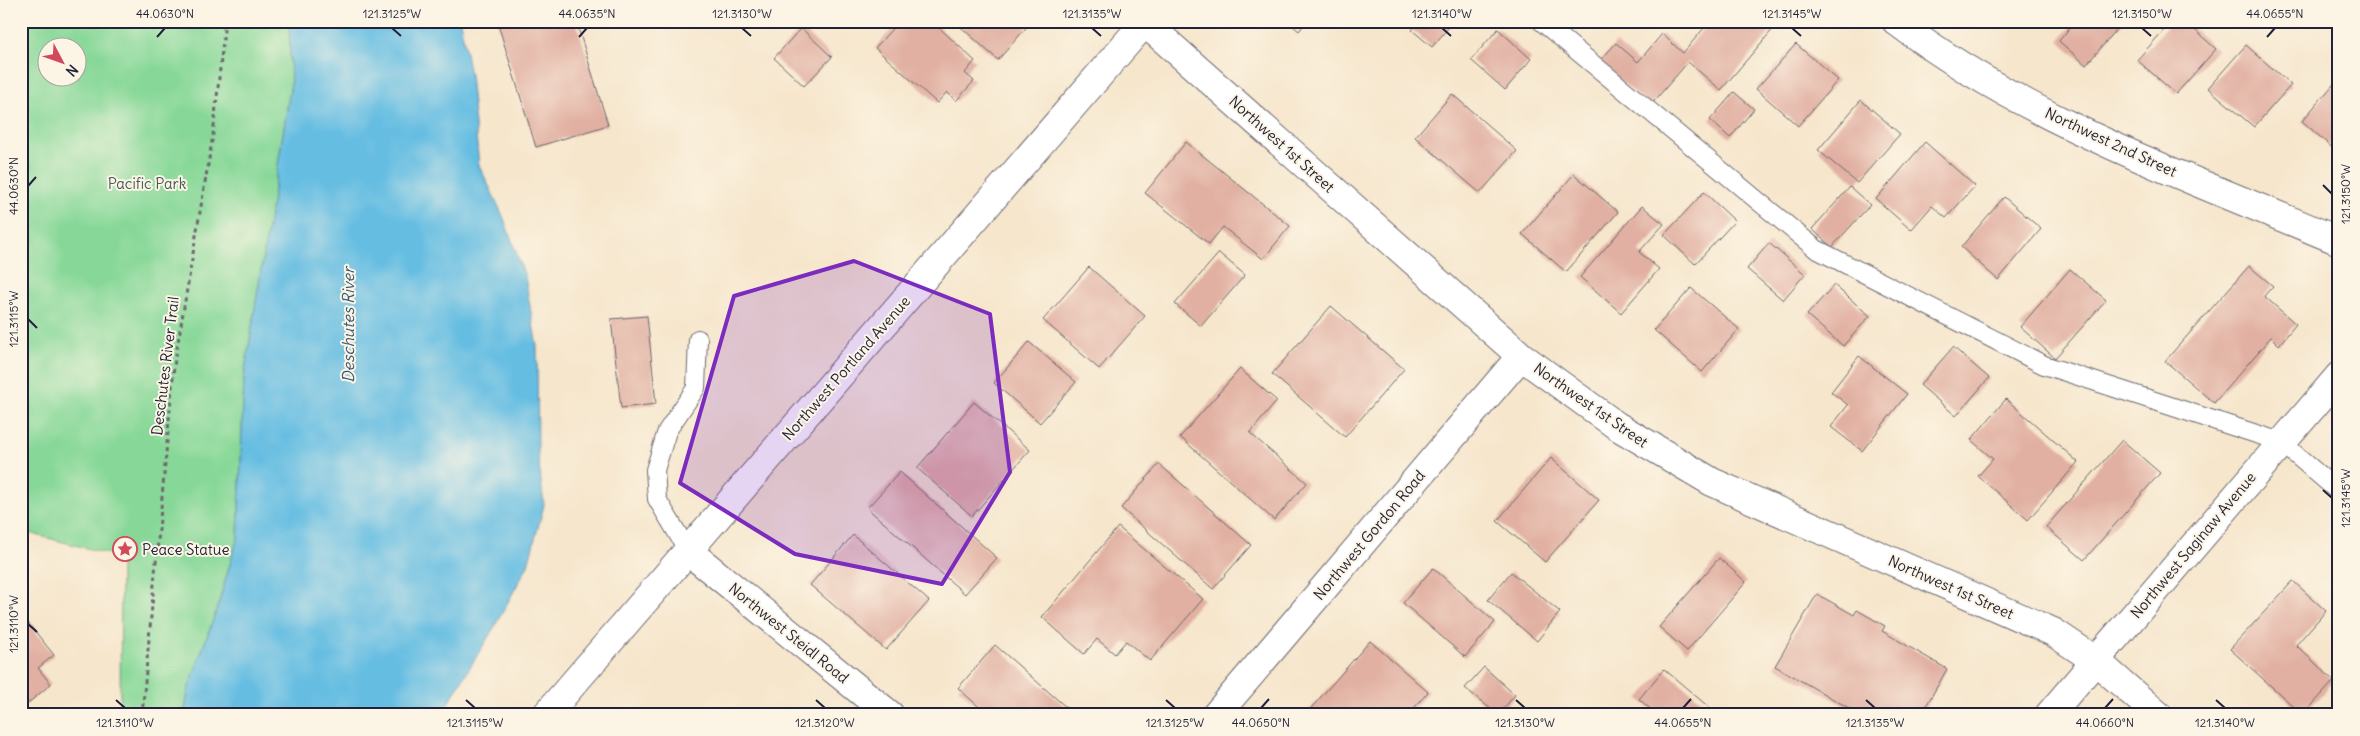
<svg xmlns="http://www.w3.org/2000/svg" width="2360" height="736" viewBox="0 0 2360 736" font-family="Delius,sans-serif">
<style>
.green{fill:#87d898;stroke:#547d6a;fill-rule:evenodd}
.water{fill:#65bde2;stroke:#44708e}
.building{fill:#e1b0a2}
.lines{fill:none;stroke-linecap:round;stroke-linejoin:round}
.service-casing{stroke:#6c676e;stroke-width:20}
.minor-casing{stroke:#6c676e;stroke-width:30}
.tertiary-casing{stroke:#6c676e;stroke-width:30}
.path{stroke:#6c676e;stroke-width:3;stroke-dasharray:4 4;stroke-linecap:butt}
.service{stroke:#fff;stroke-width:18}
.minor{stroke:#fff;stroke-width:28}
.tertiary{stroke:#fff;stroke-width:28}
.marked{fill:#7b2cbf;fill-opacity:0.2;stroke:#7b2cbf;stroke-width:4;stroke-linejoin:round}
.ticks{fill:none;stroke:#22223b;stroke-width:2}
.labels{text-anchor:middle;dominant-baseline:central;stroke-width:4;stroke-linejoin:round;paint-order:stroke}
.street-label{font-size:15px;fill:#22223b;stroke:#fcf5e5}
.park-label{font-size:15px;fill:#405957;stroke:#fcf5e5}
.poi-label{font-size:15px;fill:#22223b;stroke:#fcf5e5;text-anchor:start}
.water-label{font-size:16px;font-style:italic;fill:#395875;stroke:#fcf5e5}
.neatline{fill:none;stroke:#22223b;stroke-width:2}
.ticks-label{font-size:12px;text-anchor:middle;fill:#22223b}
</style>
<rect width="100%" height="100%" fill="#fcf5e5"/>
<filter id="ink" filterUnits="userSpaceOnUse"><feTurbulence type="fractalNoise" baseFrequency=".02" numOctaves="2"/><feDisplacementMap in="SourceGraphic" scale="10" xChannelSelector="R" yChannelSelector="G"/><feConvolveMatrix kernelMatrix="1 2 1 2 8 2 1 2 1" color-interpolation-filters="sRGB"/></filter>
<filter id="wash" filterUnits="userSpaceOnUse"><feTurbulence type="fractalNoise" baseFrequency=".0096" numOctaves="4" result="noise"/><feDisplacementMap in="SourceGraphic" scale="20" xChannelSelector="R" yChannelSelector="G"/><feGaussianBlur stdDeviation="1.12" result="paint"/><feColorMatrix in="noise" values="0 0 0 0 0 0 0 0 0 0 0 0 0 0 0 0 0 1.4 0 .05"/><feComposite in="paint" operator="in"/></filter>
<g filter="url(#wash)">
<rect width="100%" height="100%" fill="#f6e6cc"/>
<path class="green" d="M21,21H289L291,84L244,377L238,537L217,609L189,687L184,715H120L121,557L21,531ZM48,48H78V78H48Z"/>
<path class="water" d="M289,21H460L470,75L479,165L503,216L525,277L537,347L538,457L544,505L528,565L495,626L441,715H184L189,687L217,609L238,537L244,377L291,84Z"/>
<g id="blocks">
<path class="building" d="M497,21H576L608,125L536,147Z
M899,21H932L975,61L965,73L974,81L956,101L947,92L937,103L875,48Z
M954,21H1032L998,60Z
M1287,21H1307L1299,31Z
M1419,21H1454L1432,47L1412,30Z
M1710,21H1765L1774,28L1721,90L1688,62L1650,106L1599,62L1616,43L1638,62L1662,34L1683,53Z
M2075,21H2124L2086,65L2059,41Z
M2172,21H2185L2216,49L2176,94L2137,60Z
M2234,21H2248L2242,28Z
M801,28L832,57L804,86L774,58Z
M1498,29L1531,59L1505,90L1471,60Z
M1796,44L1838,80L1798,126L1756,89Z
M2246,45L2291,85L2254,127L2208,88Z
M2339,78V147L2336,151L2302,121Z
M1734,92L1754,109L1730,138L1710,120Z
M1452,94L1517,151L1480,193L1415,137Z
M1861,100L1900,134L1857,183L1818,150Z
M1186,142L1290,226L1263,259L1223,227L1209,244L1145,193Z
M1925,142L1975,186L1946,218L1932,206L1911,230L1876,199Z
M1574,174L1618,212L1566,272L1522,234Z
M1850,187L1870,205L1832,247L1812,229Z
M1704,192L1735,221L1695,264L1664,235Z
M2004,197L2041,229L1998,280L1961,247Z
M1642,206L1664,224L1639,252L1659,269L1621,313L1580,277Z
M1769,243L1805,274L1783,300L1747,269Z
M1219,253L1245,275L1201,326L1175,304Z
M2249,266L2273,286L2264,296L2296,324L2279,345L2271,337L2214,403L2165,361Z
M1089,267L1145,316L1099,369L1043,320Z
M2070,269L2106,300L2055,358L2020,327Z
M1834,285L1870,316L1843,346L1807,315Z
M1691,288L1739,329L1702,372L1654,330Z
M1331,306L1404,369L1345,437L1272,374Z
M647,316L656,404L621,408L611,319Z
M1029,342L1076,382L1040,423L994,383Z
M1953,347L1989,378L1956,416L1920,385Z
M1859,356L1907,394L1862,451L1831,427L1848,405L1831,392Z
M1240,369L1277,401L1250,433L1307,483L1274,520L1180,437Z
M2006,399L2078,462L2028,520L1978,476L1993,459L1971,440Z
M974,402L1030,450L972,516L917,468Z
M2122,440L2160,473L2084,560L2046,527Z
M1551,458L1599,500L1545,562L1497,521Z
M1159,464L1251,545L1213,589L1121,508Z
M900,472L997,558L965,594L867,508Z
M1118,527L1203,599L1150,661L1126,641L1115,654L1097,639L1084,654L1042,617Z
M853,535L929,601L886,650L810,585Z
M1719,558L1746,582L1687,651L1659,627Z
M1433,568L1495,622L1465,657L1403,603Z
M1511,572L1560,612L1537,641L1488,600Z
M2293,581L2326,611L2296,645L2334,681L2303,715L2230,649Z
M1817,594L1854,615L1857,610L1885,626L1882,631L1947,669L1921,715H1855L1856,712L1775,666Z
M21,614L54,655L38,668L51,684L21,709Z
M1370,641L1428,692L1408,715H1305Z
M995,645L1075,715H988L958,688Z
M1484,667L1515,695L1498,715L1465,688Z
M1664,669L1711,709L1706,715H1657L1639,699Z"/>
</g>
</g>
<g filter="url(#ink)">
<use href="#blocks" fill-opacity="0" stroke="#6c676e" stroke-width="1"/>
<g class="lines">
<defs>
<path id="service" d="M1541,21L1816,249L2044,365L2281,442L2339,492
M688,551L657,499L655,470L667,431L696,388L698,339"/>
<path id="minor" d="M1143,21L1521,356L1617,426L1712,482L2053,632L2095,660L2158,715
M1896,21C2027,121 2188,177 2339,241
M688,551L890,715
M1216,715L1521,356
M2049,715L2339,376"/>
<path id="tertiary" d="M546,715L1146,21"/>
</defs>
<use href="#service" class="service-casing"/>
<use href="#minor" class="minor-casing"/>
<use href="#tertiary" class="tertiary-casing"/>
<path class="path" d="M142,715L174,366L213,135L225,21"/>
<use href="#service" class="service"/>
<use href="#minor" class="minor"/>
<use href="#tertiary" class="tertiary"/>
</g>
</g>
<path class="marked" d="M854,261L990,314L1010,472L942,584L795,554L680,483L734,296Z"/>
<path class="ticks" d="M392,28L401,36M742,28L751,36M1092,28L1101,36M1442,28L1451,36M1792,28L1801,36M2142,28L2151,36M157,37L165,28M579,37L587,28M2267,37L2275,28M2323,185L2332,194M28,186L36,177M28,319L37,328M2323,490L2332,498M28,624L37,632M116,700L125,708M466,700L475,708M816,700L825,708M1166,700L1175,708M1516,700L1525,708M1866,700L1875,708M2216,700L2225,708M1261,708L1269,699M1683,708L1691,699M2105,708L2113,699"/>
<defs>
<symbol id="sight-ring" viewBox="-11 -11 22 22"><circle r="9.5" fill="#fcf5e5" stroke="#d1495b" stroke-width="1.5"/><path d="M0-6L1.8-2.2L6-1.7L2.9 1.2L3.7 5.4L0 3.3L-3.7 5.4L-2.9 1.2L-6-1.7L-1.8-2.2Z" fill="#d1495b"/></symbol>
</defs>
<g fill-rule="evenodd">
<use href="#sight-ring" x="111" y="535" width="28" height="28"/>
</g>
<g class="labels">
<g class="street-label">
<text transform="translate(2111 142) rotate(25)">Northwest 2nd Street</text>
<text transform="translate(1282 144) rotate(42)">Northwest 1st Street</text>
<text transform="translate(165 366) rotate(-83)">Deschutes River Trail</text>
<text transform="translate(846 368) rotate(-49)">Northwest Portland Avenue</text>
<text transform="translate(1591 405) rotate(35)">Northwest 1st Street</text>
<text transform="translate(1369 535) rotate(-50)">Northwest Gordon Road</text>
<text transform="translate(2193 545) rotate(-50)">Northwest Saginaw Avenue</text>
<text transform="translate(1951 587) rotate(24)">Northwest 1st Street</text>
<text transform="translate(789 633) rotate(39)">Northwest Steidl Road</text>
</g>
<g class="park-label">
<text x="147" y="183">Pacific Park</text>
</g>
<g class="poi-label">
<text x="142" y="549">Peace Statue</text>
</g>
<g class="water-label">
<text transform="translate(348 325) rotate(-90)">Deschutes River</text>
</g>
</g>
<rect width="2360" height="736" fill="none" stroke="#fcf5e5" stroke-width="55"/>
<g transform="translate(62 62) rotate(131)"><circle r="24" fill="#fcf5e5" stroke="#a5a1a1"/>
<path d="M0-4L9 19L0 12L-9 19Z" fill="#d1495b"/>
<text y="-8" font-size="14" font-weight="bold" text-anchor="middle" fill="#22223b">N</text>
</g>
<rect x="28" y="28" width="2304" height="680" class="neatline"/>
<g class="ticks-label">
<text x="165" y="18">44.0630°N</text>
<text x="392" y="18">121.3125°W</text>
<text x="587" y="18">44.0635°N</text>
<text x="742" y="18">121.3130°W</text>
<text x="1092" y="18">121.3135°W</text>
<text x="1442" y="18">121.3140°W</text>
<text x="1792" y="18">121.3145°W</text>
<text x="2142" y="18">121.3150°W</text>
<text x="2275" y="18">44.0655°N</text>
<text transform="translate(14 186) rotate(-90)" y="4">44.0630°N</text>
<text transform="translate(2346 194) rotate(-90)" y="4">121.3150°W</text>
<text transform="translate(14 319) rotate(-90)" y="4">121.3115°W</text>
<text transform="translate(2346 498) rotate(-90)" y="4">121.3145°W</text>
<text transform="translate(14 624) rotate(-90)" y="4">121.3110°W</text>
<text x="125" y="727">121.3110°W</text>
<text x="475" y="727">121.3115°W</text>
<text x="825" y="727">121.3120°W</text>
<text x="1175" y="727">121.3125°W</text>
<text x="1261" y="727">44.0650°N</text>
<text x="1525" y="727">121.3130°W</text>
<text x="1683" y="727">44.0655°N</text>
<text x="1875" y="727">121.3135°W</text>
<text x="2105" y="727">44.0660°N</text>
<text x="2225" y="727">121.3140°W</text>
</g>
</svg>
